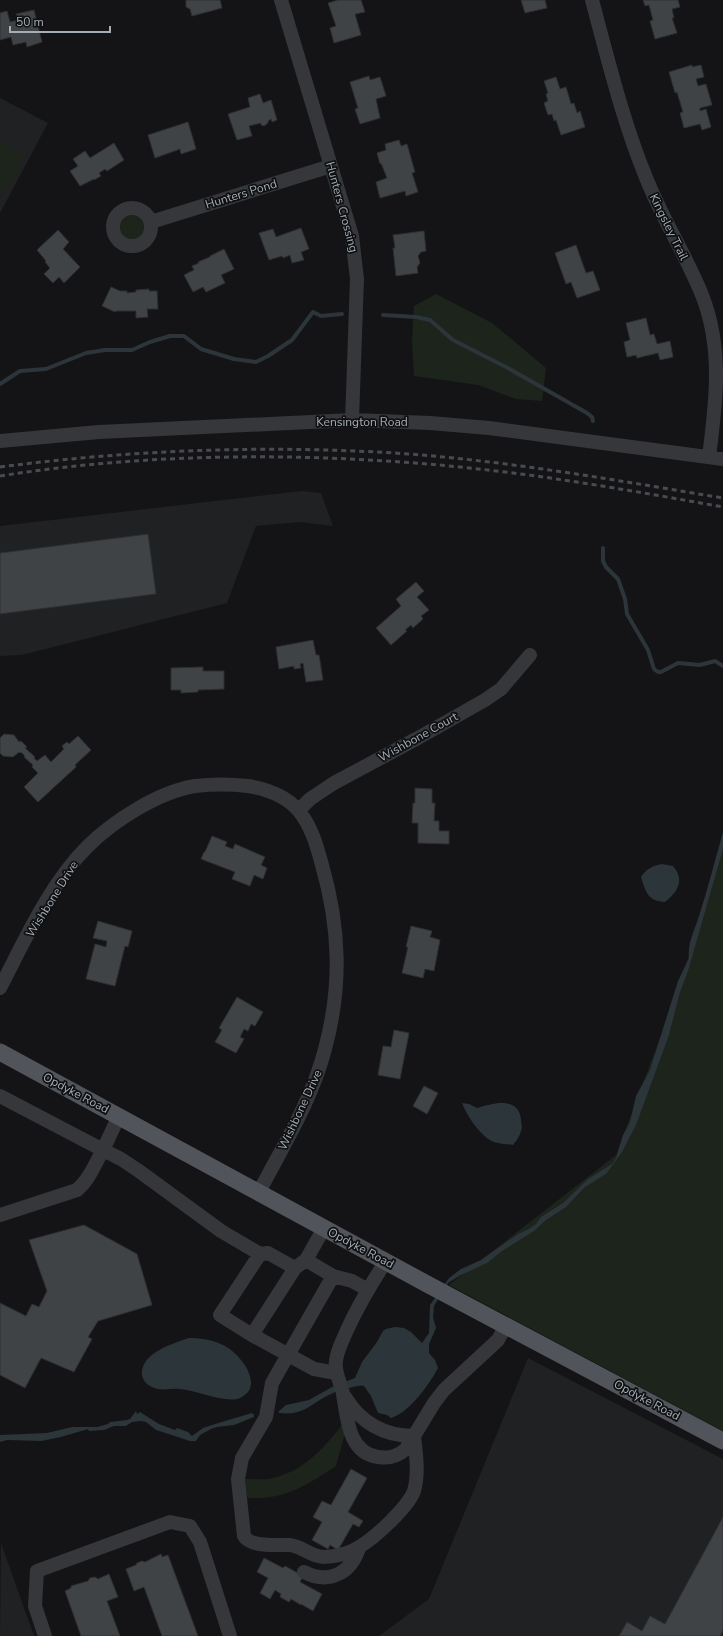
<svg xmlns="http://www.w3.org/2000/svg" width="723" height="1636" viewBox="0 0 723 1636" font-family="'Nunito Sans',sans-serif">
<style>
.built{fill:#202123}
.green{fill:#1c241c}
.water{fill:#2b353a}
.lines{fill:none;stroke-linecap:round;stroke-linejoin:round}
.stream{stroke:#2b353a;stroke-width:4}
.building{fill:#404346;stroke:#2e2f32}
.minor{stroke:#35373b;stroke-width:14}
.major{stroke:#51545a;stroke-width:17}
.rail{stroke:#484b50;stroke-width:3;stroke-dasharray:5 4;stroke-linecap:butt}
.labels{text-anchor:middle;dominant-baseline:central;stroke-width:3.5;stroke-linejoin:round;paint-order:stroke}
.street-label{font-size:12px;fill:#a6adb6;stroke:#0f1011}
</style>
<rect width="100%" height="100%" fill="#141416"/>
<path class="built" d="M0,98L48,123L0,213Z
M302,491L321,493L333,526L300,522L256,526L227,603L22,655L0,656V526Z
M528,1358L723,1459V1636H379L429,1599Z
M1,1543L34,1636H0Z"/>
<path class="green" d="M0,140L21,154L22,168L0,195Z
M120 227a12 12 0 1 1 24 0a12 12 0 1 1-24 0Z
M436,294L492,323L546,368L542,401L516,399L478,385L414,376L412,341L414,306Z
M723,837V1431L449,1285L616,1155L681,982Z
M342,1425L345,1433L336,1466C307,1485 285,1500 249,1498L247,1496L245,1479C252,1479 262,1480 269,1479C303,1472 322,1450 342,1425Z"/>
<path class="water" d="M723,832V849L688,971L680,992L669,1035L636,1125L622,1152L606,1174L585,1187L566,1207L546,1220L534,1231L502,1251L487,1263L461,1275L448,1283L434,1306L433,1317L436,1328L429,1344V1353L435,1360L438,1368C429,1385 409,1413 391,1418L387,1415L378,1413L371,1396L364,1386C358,1385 355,1387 349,1388C343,1390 336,1391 331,1394C311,1403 304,1416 280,1413L278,1412L286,1405L309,1400L332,1387L355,1378L362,1362L377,1342L383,1331L386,1329L395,1327L404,1328L411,1332L422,1343L429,1333L430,1305L449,1278L461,1269L481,1260L518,1234L529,1229L536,1224L541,1217L563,1203L588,1179L612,1164L616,1158L623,1135L630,1122L636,1096L650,1070L678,981L689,958C687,944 695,929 699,916C708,888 715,860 723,832Z
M662,864L673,866C685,880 678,892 665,902C648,901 646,893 641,877C647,868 653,866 662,864Z
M462,1103L469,1104L477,1108C493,1103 518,1096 521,1119C521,1123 523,1128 521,1131C520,1136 516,1141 513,1145C507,1144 500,1144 494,1142C481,1137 467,1116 462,1103Z
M189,1338C201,1338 214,1340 225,1346C240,1354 266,1386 240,1398C226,1404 196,1390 180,1389C170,1388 160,1392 150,1386C146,1384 143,1380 142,1375C140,1353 174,1343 189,1338Z
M136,1411L137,1414L140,1412L159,1424L175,1430L177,1428L188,1432L192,1436L203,1428L215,1424L252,1413L254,1415V1417L234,1425L217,1427L211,1429L200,1435L196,1441H190L156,1430L146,1422L141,1421L132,1422L126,1426H114L104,1430L89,1431L88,1429L61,1437L41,1441L7,1440L0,1442V1435L47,1433L72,1427H97L108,1424L110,1422L127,1420L130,1419Z"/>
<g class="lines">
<path class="stream" d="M383,315L416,317L430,320L453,340L506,367L587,413L592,417L593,421
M0,384L20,371L46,369L86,353L105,350H132L150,342L170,336H184L201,349L234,359L256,362L268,356L292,340L313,312L321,316L342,314
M603,548V561L606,567L618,579L625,599L627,614L648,650L654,669L658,672H661L678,663L700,665L715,661L723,666"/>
</g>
<path class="building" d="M186,0H220L222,8L192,16L190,9L186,7Z
M338,0H361L365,12L355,14L361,35L334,43L330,28L336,26L328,3Z
M521,0H545L547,8L525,13Z
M643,0H678L680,7L672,9L674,18H672L677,33L655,39L650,21L653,20L649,5L645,6Z
M34,10L42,42L27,47L26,42L13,45L11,37L0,40V13L7,11L10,22L18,20L16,14Z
M692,65V67L701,65L704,77L696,79L698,86L706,84L712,105L700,108V111L706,109L711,127L702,130L700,124L684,128L680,113L683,112L677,92L675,93L669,72Z
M369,76L370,80L380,77L386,96L376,99L380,118L360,124L355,109L358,108L350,82Z
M556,77L560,89L566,87L571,104L574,103L577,113L580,111L585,127L561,135L556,120L554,121L552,114L548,115L544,103L548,101L546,94L548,93L544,81Z
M260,94L263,103L271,100L277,120L272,122L271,119L268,121V123L264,126L261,125V123L249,126L252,136L237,140L228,114L250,107L248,98Z
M188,122L196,149L181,154L180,149L155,158L148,135Z
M399,140L401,146L407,144L415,172L412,173L418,192L406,196L405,191L380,198L376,182L387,178L381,163L380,164L377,153L386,150L385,144Z
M114,143L124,160L107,171L105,169L99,173L101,176L94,180V179L80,186L70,171L78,166L73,159L85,151L90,158Z
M301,228L309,249L301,252L304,260L292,263L290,255L283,258L282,256L269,260L259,233L273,229L276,237Z
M58,230L69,242L63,249L80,267L64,283L59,277L53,283L44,274L50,268L45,262L46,261L37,250Z
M424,231L426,251L421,252L418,256L420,263L417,267L418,273L396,276L393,248H395L393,235Z
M576,245L586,273L593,271L600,290L577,298L571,282L566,284L555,253Z
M224,249L234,269L221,275L225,283L206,292L203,287L193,292L184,275L194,270L192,266L199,263L198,262L210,257V256Z
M111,287L120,291H127V293L136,292V290L149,289V291H157L158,309H147L148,317L136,318V311H116L115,312L102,306Z
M646,318L650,335L654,334L657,344L670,341L673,357L660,360L658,353L637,358L636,355L627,357L624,342L630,340L626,323Z
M148,534L156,594L0,614V553Z
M416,582L424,591L417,597L429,610L421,616L423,619L413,628L411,625L405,630L407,631L391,645L376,628L401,606L396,599Z
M313,640L316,655H319L323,680L306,682L303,663L300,664L301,668L294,669V666L279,669L276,647Z
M203,667V671H224V689L198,690V692L181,693V690H171V668Z
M4,734L14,735L19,742L21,741L27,747L25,748L35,757L34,758L37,761L45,755L51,762L64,749L62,746L67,742L69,744L78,736L91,750L75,765L76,767L38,802L24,787L38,773L32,767L33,765L24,757L25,756L21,752L20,753L19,752L13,757L3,756L0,753V738Z
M415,788L432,789V803H435L434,821H439V831H449V844L418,843V823H412L413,803H415Z
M212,836L227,842L225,846L233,849L235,844L265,857L261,865L267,868L263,879L254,875L250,886L232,879L235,872L201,859L204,852H205Z
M98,921L132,931L128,947L125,946L115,986L86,979L95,944L106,947L107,941L93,938Z
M411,926L432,931L430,937L440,940L434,971L425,969L423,978L402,973L408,947H406Z
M237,997L263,1012L255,1026L251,1024L248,1031L244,1029L240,1037L244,1039L236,1053L215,1042L222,1030L219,1028Z
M394,1030L409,1033L400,1079L378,1075L383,1046L391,1047Z
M424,1086L438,1093L427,1114L413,1106Z
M84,1225L137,1254L152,1305L98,1321L88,1337L92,1339L74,1372L41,1358L25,1388L0,1375V1303L26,1316L32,1304L39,1307L47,1291L29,1240Z
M351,1469L367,1478L348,1512L363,1521L359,1527L353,1524L338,1550L330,1545L328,1549L312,1540L322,1522L313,1517L322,1501L331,1505Z
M723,1517V1630L720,1636H619L627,1622L642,1631L650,1616L665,1624Z
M161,1554L162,1557L168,1555L198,1636H162L144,1587L134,1591L126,1569L136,1565L137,1563L142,1561L145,1562Z
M264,1558L283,1568L285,1566L303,1576L300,1582L322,1594L313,1611L301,1604V1605L291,1599L289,1602L280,1597L281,1594L275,1590L270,1599L260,1593L268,1578L257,1572Z
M109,1574L118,1597L107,1601L120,1636H81L65,1591L71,1588V1586L88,1581L90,1578L95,1577L98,1579Z"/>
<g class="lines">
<path class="minor" d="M281,0L352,236L357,279L352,420
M592,0C608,60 623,122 647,180C663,220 686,255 702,295C723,348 716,402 709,457
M113 227a19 19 0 1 1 38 0a19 19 0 1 1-38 0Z
M151,222L331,166
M0,441L99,432L352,420L430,423L489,428L723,459
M299,810L310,799L334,783L418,738L485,700L501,689L530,655
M0,988C24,942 49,885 87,847C113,821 158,792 195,786C213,784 230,784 248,786C266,789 285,795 298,810C311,825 317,846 322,865C340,928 342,986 325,1049C312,1100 283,1146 259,1192
M0,1096L103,1150C95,1164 89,1180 77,1190L0,1215
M119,1116L103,1150L121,1159L139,1171L221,1231L260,1254L268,1253L295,1268
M260,1254L220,1315L252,1335L314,1369L336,1373
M306,1260L333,1276L352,1281L368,1290
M386,1261C371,1284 358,1306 347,1330C343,1340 337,1350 336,1361C334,1373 341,1382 343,1394C347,1417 348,1453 378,1457C389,1459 398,1456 406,1449L434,1403L444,1390L498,1340L506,1325
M333,1276L272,1383L266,1417L242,1458L238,1479L244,1536C250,1547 278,1545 290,1545C302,1546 311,1557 324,1557C335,1557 350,1553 359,1547C375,1538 408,1507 414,1491C419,1473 416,1454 414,1436
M252,1335L295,1268L306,1260L324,1228
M345,1397C361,1423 384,1436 414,1436
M304,1572C329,1585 351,1573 359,1548
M45,1636L35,1606L37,1571L170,1522L190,1526L200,1542L230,1636"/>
<path class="major" d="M0,1052L427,1284L723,1441"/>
<path class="rail" d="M0,467C131,450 262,445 394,453C504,460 614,480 723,498
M0,476C158,451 329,452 488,470C567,479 645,493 723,507"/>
</g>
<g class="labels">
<g class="street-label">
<text transform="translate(241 194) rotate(-17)">Hunters Pond</text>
<text transform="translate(342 207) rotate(75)">Hunters Crossing</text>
<text transform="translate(669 227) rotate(64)">Kingsley Trail</text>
<text x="362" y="422">Kensington Road</text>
<text transform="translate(418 737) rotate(-29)">Wishbone Court</text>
<text transform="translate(52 899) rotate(-58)">Wishbone Drive</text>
<text transform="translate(76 1093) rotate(28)">Opdyke Road</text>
<text transform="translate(300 1110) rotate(-65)">Wishbone Drive</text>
<text transform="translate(361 1248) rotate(28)">Opdyke Road</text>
<text transform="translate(647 1400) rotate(28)">Opdyke Road</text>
</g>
</g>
<path d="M10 26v6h100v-6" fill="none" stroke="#a6adb6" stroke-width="2"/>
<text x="16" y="26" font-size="12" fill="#a6adb6" stroke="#0f1011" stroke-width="3" paint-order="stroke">50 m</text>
</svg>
